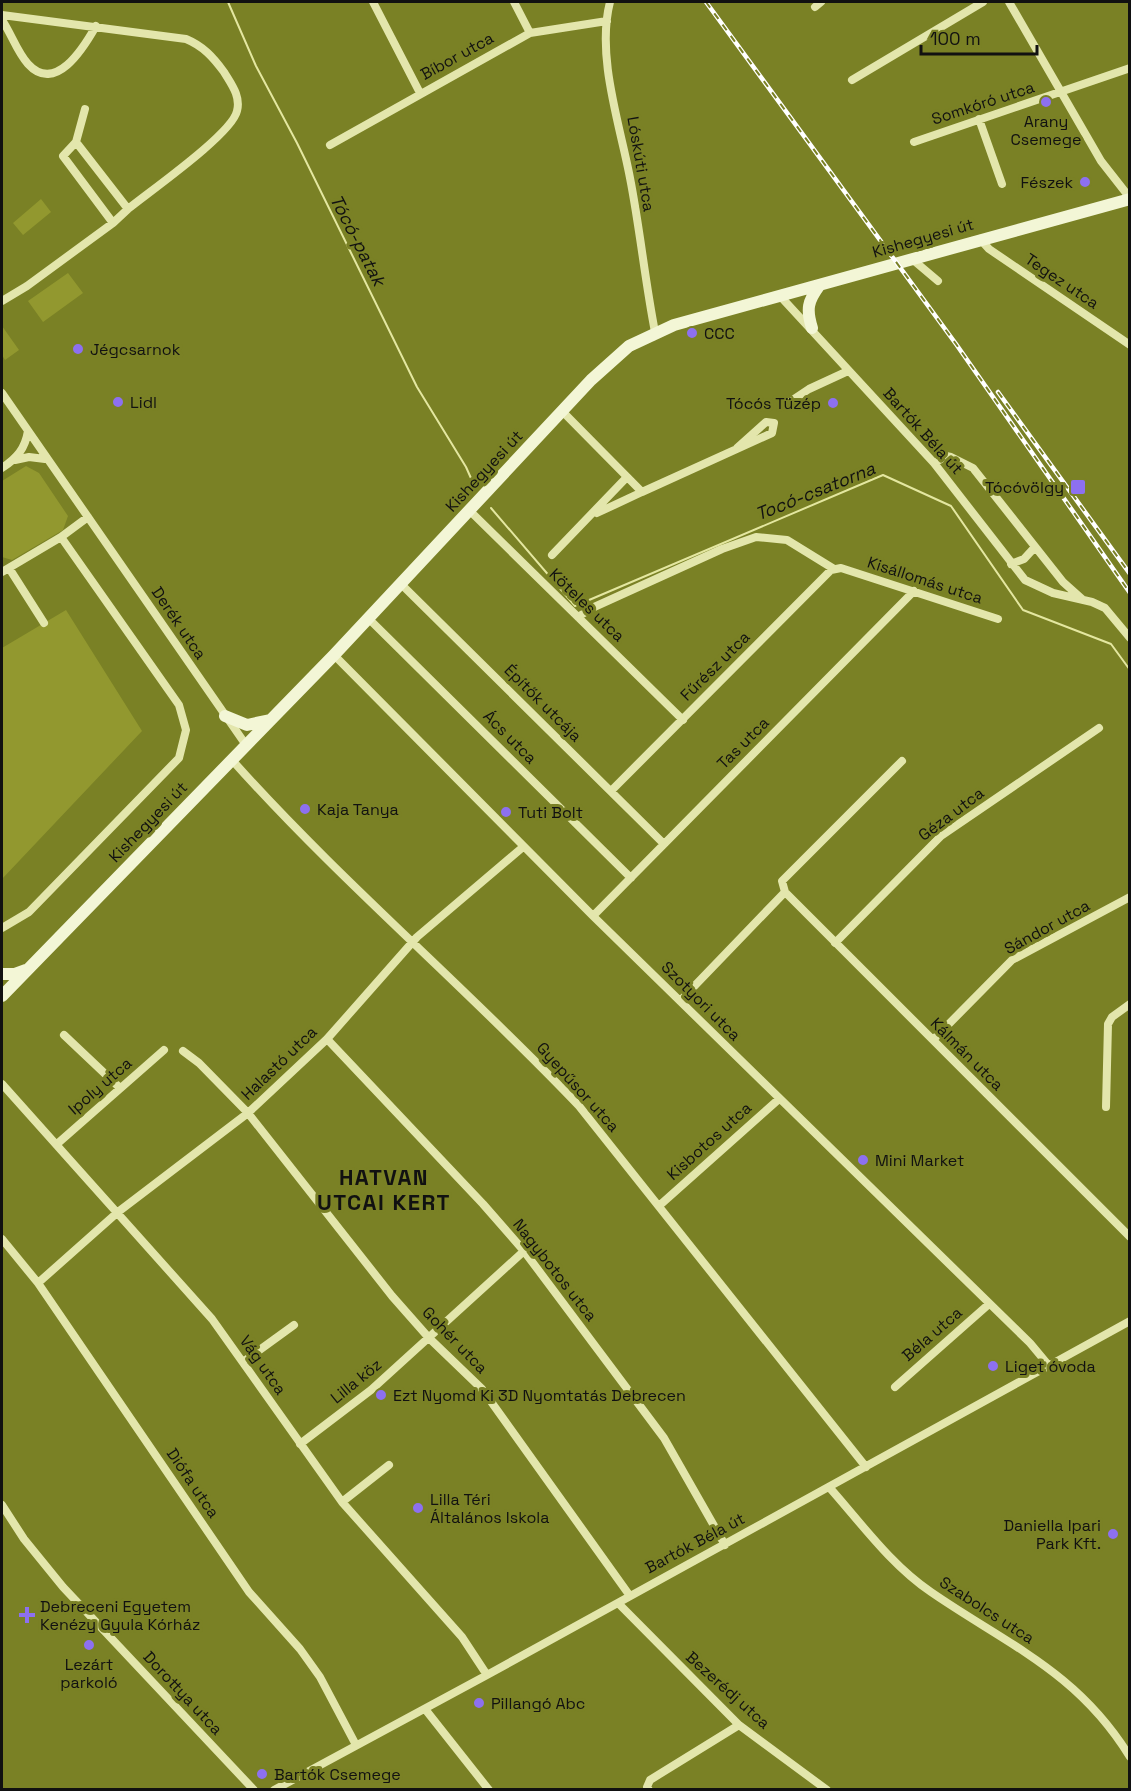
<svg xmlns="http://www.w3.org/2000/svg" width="1131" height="1791" viewBox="0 0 1131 1791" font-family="'Space Grotesk',sans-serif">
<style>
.green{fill:#92982f}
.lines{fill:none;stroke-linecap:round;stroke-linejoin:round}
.stream{stroke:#e4e7a0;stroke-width:2}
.street{stroke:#e3e6ac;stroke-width:8}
.secondary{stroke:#f3f6d6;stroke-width:12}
.rail-casing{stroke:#fff;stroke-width:4.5}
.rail{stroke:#7a8125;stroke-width:2;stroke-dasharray:7;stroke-linecap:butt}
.poi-dot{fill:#8d70f0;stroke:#7a8125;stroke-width:2}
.labels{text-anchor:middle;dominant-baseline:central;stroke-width:6;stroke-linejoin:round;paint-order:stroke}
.street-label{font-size:16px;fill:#111;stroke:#7a8125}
.poi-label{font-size:16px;fill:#111;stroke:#7a8125;text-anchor:start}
.water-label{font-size:18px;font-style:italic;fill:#111;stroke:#7a8125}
.district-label{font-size:22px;font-weight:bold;letter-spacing:1.5px;fill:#111;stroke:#7a8125}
</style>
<rect width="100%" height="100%" fill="#7a8125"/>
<path class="green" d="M41,199L51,212L23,235L13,223Z
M68,273L83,293L43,322L28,301Z
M2,326L19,350L5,360L2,355Z
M26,466L39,473L68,516L63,530L12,560L2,557V481Z
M66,610L142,731L2,879V648Z"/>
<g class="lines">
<path class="stream" d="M228,2L256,66L297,143L417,387L466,467L474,485
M491,508L575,606L883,475L951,506L1023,610L1111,644L1130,670"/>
<path class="street" d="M373,2L420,93
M514,2L530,33
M610,2C596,56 620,125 630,178C640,229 645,281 655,332
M1009,2L1101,161L1130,198
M815,7L821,2
M2,15L186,39C203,46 213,57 224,72C231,84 241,96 237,111C232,134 150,191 128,209L76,142L85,109
M2,20C11,33 17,52 28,64C55,94 83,49 96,26
M852,80L983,2
M979,119L1002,184
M914,142L1130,68
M330,145L530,33L607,21
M113,223L128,209
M980,239L989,249L1130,345
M912,259L938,281
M781,297L934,463L1025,580L1053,593L1092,602L1105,608L1130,638
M2,301L27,286L113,223L63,156L76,142
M2,393L246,745
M785,405L809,389L848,371
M562,411L642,492L772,433L774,423L766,422L737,448
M15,460L29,457L45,459
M934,463L946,456L951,457L973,468L1063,582L1082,599
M2,468C17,458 25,449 28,431
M470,511L683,720
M597,513L642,492
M552,555L627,477
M1011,564L1024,559L1035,547
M9,568L44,623
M2,572L61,537L88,517
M400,583L664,844
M578,617L592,608L722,549L756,537L787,540L834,569
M368,618L631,878
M334,655L593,916L1030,1343L1050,1367
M232,760C341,882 466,987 579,1106L866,1467
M902,761L782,881L785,892L1130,1237
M611,791L831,570L841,568L998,619
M593,916L914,591
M2,928L29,912L179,758L186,730L179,705L61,537
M835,943L941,836L1099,728
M680,1001L785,892
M64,1035L120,1088
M327,1039L483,1204L524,1251L664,1438L725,1545
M933,1040L1012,960L1130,897
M183,1051L199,1063L248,1113L392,1296L429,1338L482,1389L630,1596
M2,1084L212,1319L342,1502L462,1637L487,1675
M1106,1107L1108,1024L1112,1017L1130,1004
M57,1144L164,1050
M660,1205L779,1099
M2,1239L38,1283L249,1592L300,1649L320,1677L356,1745
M38,1283L118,1212L248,1113L327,1039L417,937L523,847
M243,1362L294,1325
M895,1387L989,1304
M300,1444L371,1390L524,1251
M829,1487C861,1523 891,1565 931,1592C1008,1645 1078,1672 1130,1757
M342,1502L389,1465
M2,1505L24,1539L63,1587L254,1790
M618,1603L739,1725L827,1790
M425,1709L489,1790
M274,1790L487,1675L1130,1321
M649,1790L647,1787L650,1780L739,1725"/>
<path class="secondary" d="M812,328C806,309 808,301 819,286
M225,716L247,725L270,720
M2,974H15L26,970
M2,996L334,655L591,380L629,346L674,325L1130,199"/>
<defs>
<path id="rail" d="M706,2L956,344L1130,593
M998,392L1130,574"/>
</defs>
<use href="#rail" class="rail-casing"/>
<use href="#rail" class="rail"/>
</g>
<g class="poi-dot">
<circle cx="1046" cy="102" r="6"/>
<circle cx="1085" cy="182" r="6"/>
<circle cx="692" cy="333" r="6"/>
<circle cx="78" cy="349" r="6"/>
<circle cx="118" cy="402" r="6"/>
<circle cx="833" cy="403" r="6"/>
<rect x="1070" y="479" width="16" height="16" rx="3"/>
<circle cx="305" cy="809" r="6"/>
<circle cx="506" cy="812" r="6"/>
<circle cx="863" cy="1160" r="6"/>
<circle cx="993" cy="1366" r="6"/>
<circle cx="381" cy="1395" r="6"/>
<circle cx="418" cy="1508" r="6"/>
<circle cx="1113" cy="1534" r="6"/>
<path d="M24 1606h6v6h6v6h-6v6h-6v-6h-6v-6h6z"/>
<circle cx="89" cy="1645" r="6"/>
<circle cx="479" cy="1703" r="6"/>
<circle cx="262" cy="1774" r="6"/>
</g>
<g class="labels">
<g class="street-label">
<text transform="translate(457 56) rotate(-29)">Bíbor utca</text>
<text transform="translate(983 103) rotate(-18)">Somkóró utca</text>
<text transform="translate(641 164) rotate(80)">Lóskúti utca</text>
<text transform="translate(923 238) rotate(-16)">Kishegyesi út</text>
<text transform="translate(1062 281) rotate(34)">Tegez utca</text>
<text transform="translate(923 431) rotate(48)">Bartók Béla út</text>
<text transform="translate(484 471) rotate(-47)">Kishegyesi út</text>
<text transform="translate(925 580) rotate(18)">Kisállomás utca</text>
<text transform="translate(587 605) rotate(44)">Köteles utca</text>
<text transform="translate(179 623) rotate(56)">Derék utca</text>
<text transform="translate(715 666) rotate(-45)">Fűrész utca</text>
<text transform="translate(543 703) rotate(45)">Építők utcája</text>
<text transform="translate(510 737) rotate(45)">Ács utca</text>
<text transform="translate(743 743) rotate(-45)">Tas utca</text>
<text transform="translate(951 814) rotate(-37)">Géza utca</text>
<text transform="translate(148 822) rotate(-46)">Kishegyesi út</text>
<text transform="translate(1047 927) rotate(-29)">Sándor utca</text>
<text transform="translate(701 1001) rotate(45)">Szotyori utca</text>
<text transform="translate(967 1054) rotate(45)">Kálmán utca</text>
<text transform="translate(279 1063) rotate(-44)">Halastó utca</text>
<text transform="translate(100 1086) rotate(-41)">Ipoly utca</text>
<text transform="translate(578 1087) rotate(48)">Gyepűsor utca</text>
<text transform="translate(709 1141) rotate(-42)">Kisbotos utca</text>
<text transform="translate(555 1270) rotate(52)">Nagybotos utca</text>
<text transform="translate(932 1334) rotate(-41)">Béla utca</text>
<text transform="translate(455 1340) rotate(46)">Gohér utca</text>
<text transform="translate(263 1365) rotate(55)">Vág utca</text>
<text transform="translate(356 1381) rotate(-39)">Lilla köz</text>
<text transform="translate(193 1483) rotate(56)">Diófa utca</text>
<text transform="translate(695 1543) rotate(-28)">Bartók Béla út</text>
<text transform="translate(987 1610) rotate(33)">Szabolcs utca</text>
<text transform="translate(728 1690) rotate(42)">Bezerédj utca</text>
<text transform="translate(183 1693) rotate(47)">Dorottya utca</text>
</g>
<g class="poi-label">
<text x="1046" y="121" text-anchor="middle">Arany<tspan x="1046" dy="18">Csemege</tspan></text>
<text x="1073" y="182" text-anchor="end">Fészek</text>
<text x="704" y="333">CCC</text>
<text x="90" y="349">Jégcsarnok</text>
<text x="130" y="402">Lidl</text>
<text x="821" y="403" text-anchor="end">Tócós Tüzép</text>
<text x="1064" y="487" text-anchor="end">Tócóvölgy</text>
<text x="317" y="809">Kaja Tanya</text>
<text x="518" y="812">Tuti Bolt</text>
<text x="875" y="1160">Mini Market</text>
<text x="1005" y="1366">Liget óvoda</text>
<text x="393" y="1395">Ezt Nyomd Ki 3D Nyomtatás Debrecen</text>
<text x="430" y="1499">Lilla Téri<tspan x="430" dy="18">Általános Iskola</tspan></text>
<text x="1101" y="1525" text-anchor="end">Daniella Ipari<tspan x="1101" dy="18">Park Kft.</tspan></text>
<text x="40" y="1606">Debreceni Egyetem<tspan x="40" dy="18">Kenézy Gyula Kórház</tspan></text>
<text x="89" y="1664" text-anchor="middle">Lezárt<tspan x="89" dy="18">parkoló</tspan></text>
<text x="491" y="1703">Pillangó Abc</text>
<text x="274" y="1774">Bartók Csemege</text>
</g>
<g class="water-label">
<text transform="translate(358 240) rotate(63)">Tócó-patak</text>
<text transform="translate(815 491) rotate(-22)">Tocó-csatorna</text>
</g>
<g class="district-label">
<text x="384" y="1177">HATVAN<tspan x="384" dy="25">UTCAI KERT</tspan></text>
</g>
</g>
<rect width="1131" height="1791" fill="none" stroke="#111111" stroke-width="6"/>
<path d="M921 45v9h116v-9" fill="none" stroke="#111111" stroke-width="3"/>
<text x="930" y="45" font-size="18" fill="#111111" stroke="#7a8125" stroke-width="4.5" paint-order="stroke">100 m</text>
</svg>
